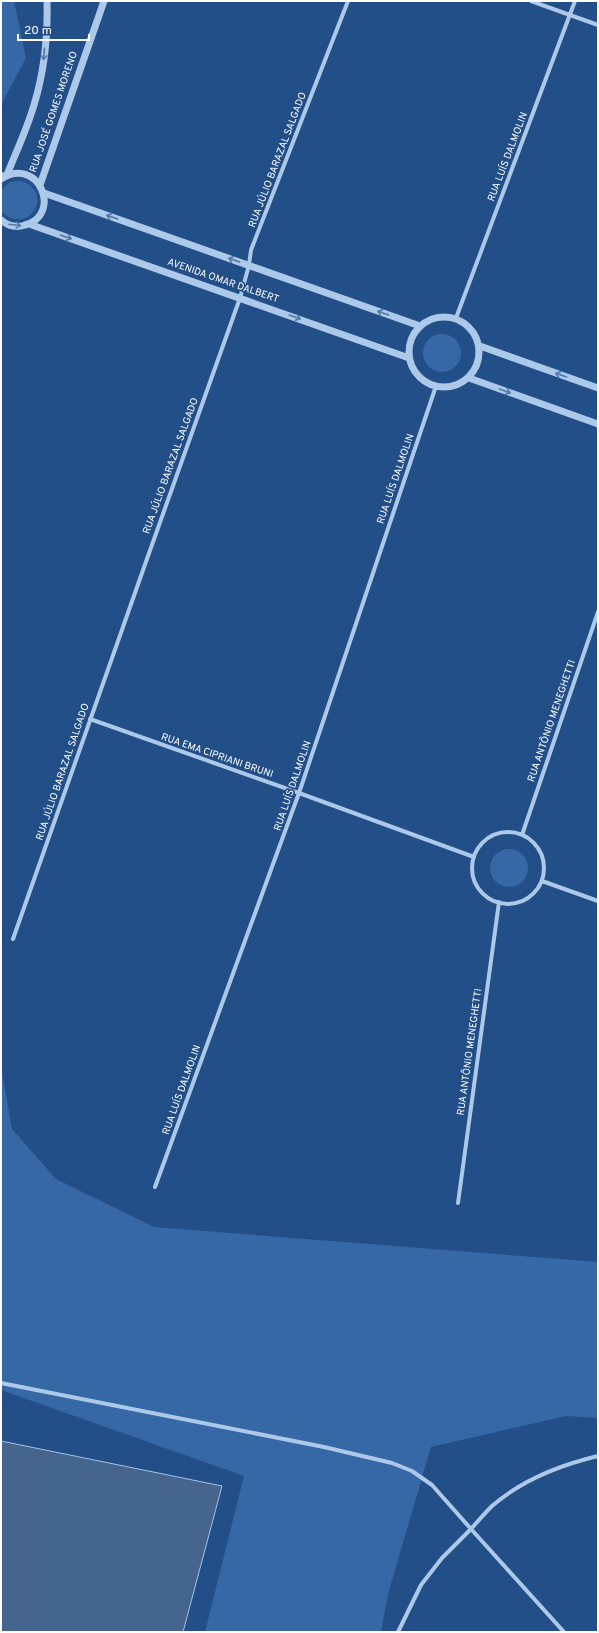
<svg xmlns="http://www.w3.org/2000/svg" width="599" height="1633" viewBox="0 0 599 1633" font-family="Overpass,sans-serif">
<style>
.green{fill:#3668a5}
.water{fill:#45658e;stroke:#a1c3eb}
.lines{fill:none;stroke-linecap:round;stroke-linejoin:round}
.minor{stroke:#adc9ea;stroke-width:4}
.tertiary{stroke:#adc9ea;stroke-width:7}
.oneway{stroke:#537aaa}
.labels{text-anchor:middle;dominant-baseline:central;stroke-width:3.5;stroke-linejoin:round;paint-order:stroke}
.street-label{font-size:10px;fill:#fff;stroke:#224f88}
</style>
<rect width="100%" height="100%" fill="#224f88"/>
<path class="green" d="M1,1H14L26,58L1,105Z
M21,181C25,182 29,184 32,187C46,202 30,225 11,218C7,217 4,213 1,211V190L10,182Z
M423 353a19 19 0 1 1 38 0a19 19 0 1 1-38 0Z
M490 868a19 19 0 1 1 38 0a19 19 0 1 1-38 0Z
M1,1067L12,1129L56,1179L154,1227L598,1262V1418L566,1416L431,1447L388,1594L381,1632H205L244,1476L1,1390Z"/>
<path class="water" d="M1,1441L222,1486L183,1632H1Z"/>
<g class="lines">
<path class="minor" d="M531,1L598,25
M1,174L7,175
M456,318L575,1
M90,719L299,793L474,857
M472 868a36 36 0 1 1 72 0a36 36 0 1 1-72 0Z
M522,835L598,612
M542,881L598,901
M13,939L148,556L240,298L249,265L251,250L348,1
M155,1187L299,793L436,386
M458,1203L499,902
M1,1383L324,1447L392,1463L412,1471L432,1485L471,1529L442,1558L421,1585L398,1632
M564,1632L471,1529C478,1521 485,1513 492,1506C522,1480 560,1465 598,1456"/>
<path class="tertiary" d="M7,175C16,152 27,129 34,105C44,72 48,36 47,1
M1,179C39,155 63,215 25,225C16,228 8,226 1,220
M40,185L104,1
M44,193L420,326
M29,224L409,358
M409 352a35 35 0 1 1 70 0a35 35 0 1 1-70 0Z
M480,346L598,388
M469,378L598,424"/>
</g>
<defs><path id="oneway-shaft" d="M-6 0H5M1.5-3L5.5 0L1.5 3" fill="none" stroke-width="1.6" stroke-linecap="round" stroke-linejoin="round"/></defs>
<g class="oneway">
<use href="#oneway-shaft" transform="translate(44 54) rotate(95)"/>
<use href="#oneway-shaft" transform="translate(112 217) rotate(-161)"/>
<use href="#oneway-shaft" transform="translate(15 225) rotate(7)"/>
<use href="#oneway-shaft" transform="translate(66 237) rotate(19)"/>
<use href="#oneway-shaft" transform="translate(234 260) rotate(-161)"/>
<use href="#oneway-shaft" transform="translate(383 313) rotate(-161)"/>
<use href="#oneway-shaft" transform="translate(295 317) rotate(20)"/>
<use href="#oneway-shaft" transform="translate(561 375) rotate(-161)"/>
<use href="#oneway-shaft" transform="translate(505 391) rotate(20)"/>
</g>
<g class="labels">
<g class="street-label">
<text transform="translate(54 112) rotate(-71)">RUA JOSÉ GOMES MORENO</text>
<text transform="translate(508 157) rotate(-69)">RUA LUÍS DALMOLIN</text>
<text transform="translate(278 160) rotate(-69)">RUA JÚLIO BARAZAL SALGADO</text>
<text transform="translate(223 281) rotate(19)">AVENIDA OMAR DALBERT</text>
<text transform="translate(171 466) rotate(-70)">RUA JÚLIO BARAZAL SALGADO</text>
<text transform="translate(396 479) rotate(-71)">RUA LUÍS DALMOLIN</text>
<text transform="translate(552 721) rotate(-71)">RUA ANTÔNIO MENEGHETTI</text>
<text transform="translate(217 756) rotate(19)">RUA EMA CIPRIANI BRUNI</text>
<text transform="translate(63 772) rotate(-71)">RUA JÚLIO BARAZAL SALGADO</text>
<text transform="translate(293 786) rotate(-71)">RUA LUÍS DALMOLIN</text>
<text transform="translate(470 1052) rotate(-82)">RUA ANTÔNIO MENEGHETTI</text>
<text transform="translate(182 1090) rotate(-70)">RUA LUÍS DALMOLIN</text>
</g>
</g>
<rect width="599" height="1633" fill="none" stroke="#ffffff" stroke-width="4"/>
<path d="M18 34v6h71v-6" fill="none" stroke="#ffffff" stroke-width="2"/>
<text x="24" y="34" font-size="12" fill="#ffffff" stroke="#224f88" stroke-width="3" paint-order="stroke">20 m</text>
</svg>
